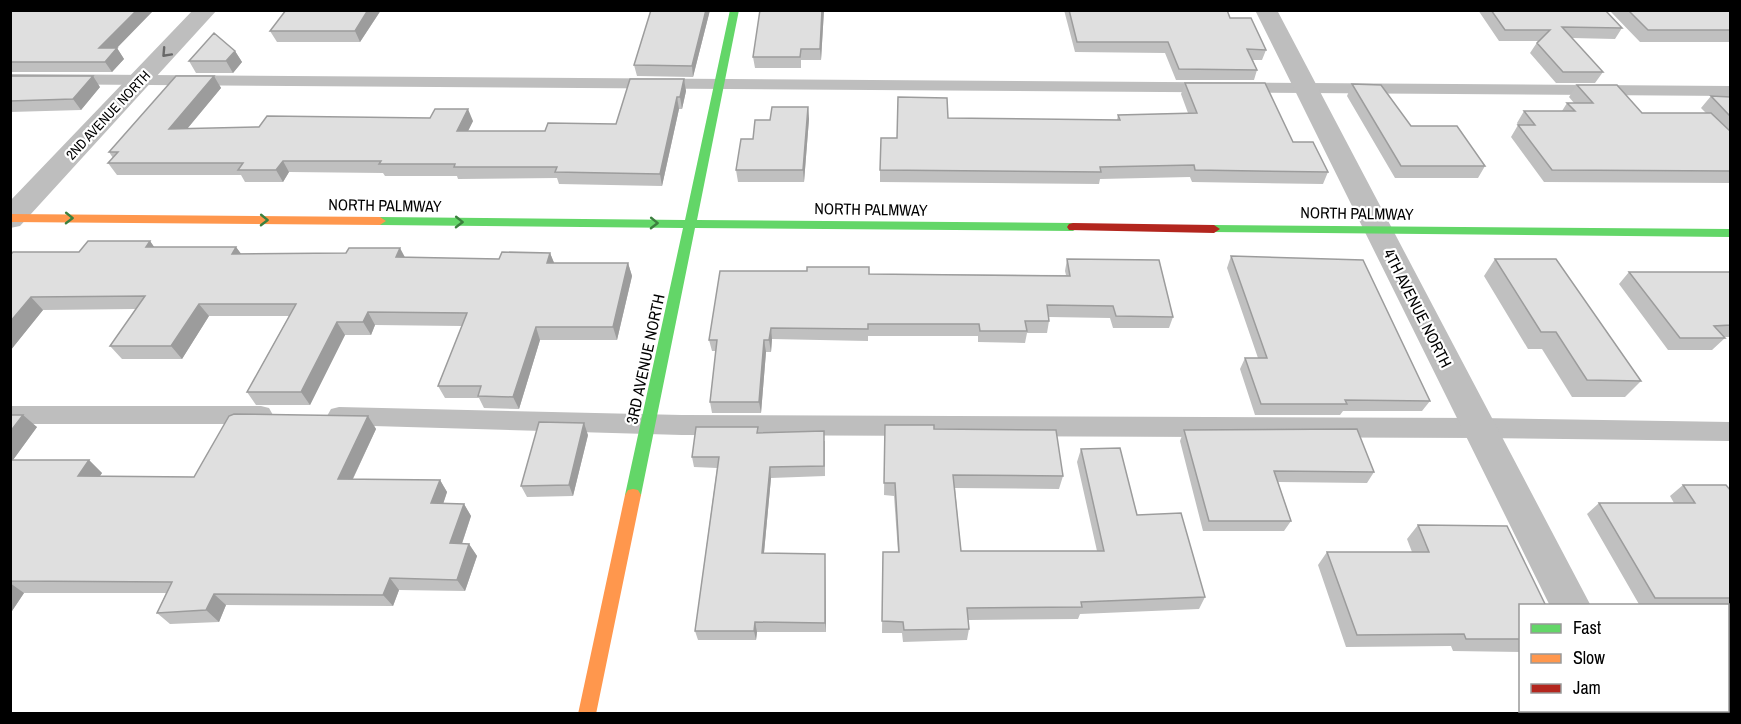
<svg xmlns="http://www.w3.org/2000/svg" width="1741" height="724" viewBox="0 0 1741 724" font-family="'Archivo Narrow',sans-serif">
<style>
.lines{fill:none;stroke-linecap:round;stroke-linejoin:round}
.lane{fill:#bebebe;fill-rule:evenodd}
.street{fill:#bebebe;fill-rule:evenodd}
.fast{fill:#63d668;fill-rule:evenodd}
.slow{fill:#ff974d;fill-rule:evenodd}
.jam{fill:#b3261e;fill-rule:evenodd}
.wall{fill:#c0c0c0}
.shaded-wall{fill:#9c9c9c}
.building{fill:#dfdfdf;stroke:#9c9c9c;stroke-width:1.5}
.oneway{stroke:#686868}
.oneway2{stroke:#3b803e}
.labels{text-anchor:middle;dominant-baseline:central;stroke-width:4.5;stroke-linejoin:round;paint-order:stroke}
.far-street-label{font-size:14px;fill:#000;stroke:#fff}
.street-label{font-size:16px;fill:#000;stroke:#fff}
</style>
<rect width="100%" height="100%" fill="#fff"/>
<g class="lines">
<path class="lane" d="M10,74L1730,86V96L10,84Z
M10,406H261L269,408L273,415L269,422L261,424H10Z
M339,407L682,415L1480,418L1730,422V441L1480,438L682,435L339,425L331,423L327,416L331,409Z"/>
<path class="street" d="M193,10H217L20,226L10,228V201Z
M1255,10H1277L1591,606H1550Z
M1602,710H1646L1648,714H1604Z"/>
<path class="fast" d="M730,10H739L697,220L1073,223L1079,227L1073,231L695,228L641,495L638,500L633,501L628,500L625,495L683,228L380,225L374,221L380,217L685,220Z
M1214,225L1730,229V237L1210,232L1208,229L1210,226Z"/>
<path class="slow" d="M10,214L380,217L386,221L380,225L10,222Z
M633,489L638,490L641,495L596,714H578L625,495L628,490Z"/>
<path class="jam" d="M1073,223L1214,225L1220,229L1214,233L1069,230L1067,227L1069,224Z"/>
</g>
<path class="wall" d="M10,10L117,48L124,59L112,72H10Z
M381,10L360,42H277L270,31Z
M710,10L693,77L637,76L634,65Z
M824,10L821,60H801V68H755L753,57Z
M1064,10H1227L1230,18L1266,50L1262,60H1253L1257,70L1254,80H1176L1165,53L1075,52Z
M1478,10H1605L1622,28L1615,39L1572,38L1603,72L1595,83H1556L1530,53L1538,41H1499Z
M1611,10H1731V42H1640L1611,12Z
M235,51L242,62L233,73H196L189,61Z
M10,76L100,87L81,110L10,112Z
M214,76L221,88L187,129L473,121L468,131H545L616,124L684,79L686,91L682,109H679L662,186L559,184L557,178L458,179L457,176H385L383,173L289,172L283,182H245L241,175H117L108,163L113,158L109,152Z
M1185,83L1293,142L1328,172L1323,184L1192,182L1190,177L1100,179L1099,184L880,182V170L897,138L948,118L1117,120L1118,115L1188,113L1181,94Z
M1352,84L1411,126L1485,166L1478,178H1395L1347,96Z
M1577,85L1642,113H1706L1701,108L1711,96L1731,97V183L1544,182L1511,137L1518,125L1517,123L1524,111H1562L1567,103H1574L1569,97Z
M808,107L809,119L804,182H738L736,170L753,139L770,120Z
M150,241L154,247H236L241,254L499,259L550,253L554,263H628L632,276L617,340H540L519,409L484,408L479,398H445L438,386L462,326L375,325L371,335H345L310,405H256L247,392L289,316H209L182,359H122L110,346L136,309L43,310L10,351V255L79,252Z
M1231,256L1430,401L1422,411H1343L1340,415H1255L1240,369L1245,358H1258L1227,268Z
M1067,259L1173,317L1169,328H1113L1110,318L1049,317V321L1047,333H1027L1025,343L978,342V336H868V341L772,339L771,352H766L761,413H712L710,402L716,351H712L709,340L869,274L1066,275L1065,271Z
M1495,259L1641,381L1625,397H1572L1542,349H1528L1484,276Z
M1629,272H1731V337H1724L1725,338L1712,350H1668L1619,284Z
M10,415L37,427L13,460H89L102,473L100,476L194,477L368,416L376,429L353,479L440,480L447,492L443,504H464L471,516L462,544H469L477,556L465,591L399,590L393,606L226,605L219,622L170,624L157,613L166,593H24L10,614Z
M885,425L934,429L1063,476L1059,489L955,488L961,551H1097L1077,462L1081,449L1205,597L1199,609L1080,614L1078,619L968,620L969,629L967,640L903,642L902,633H882L883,552H898L894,496L884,495Z
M1184,430L1374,472L1367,483L1278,482L1291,521L1284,531H1203L1180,441Z
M758,433L825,441V476L771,478L764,553L825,554L826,632H757L756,640H698L695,631L717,468L694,467L692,457Z
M588,435L573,496L527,497L521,486Z
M1683,485L1731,491V609H1728V606H1640L1587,514L1599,503H1674L1670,496Z
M1418,525L1521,606V652L1453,651L1451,646L1346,647L1318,565L1327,552H1412L1407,539Z"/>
<path class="shaded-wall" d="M137,10H154L117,48L124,59L112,72L105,62L99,48Z
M368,10H381L360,42L355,31Z
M706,10H710L693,77L692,66Z
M822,10H824L821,60L820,49Z
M235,51L242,62L233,73L226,61Z
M93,76L100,87L81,110L73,99Z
M214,76L221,88L177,141L169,129Z
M684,79L686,91L682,109L680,97Z
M677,97L679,109L662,186L660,174Z
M808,107L809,119L804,182L803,170Z
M468,109L473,121L462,143L457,131Z
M283,161L289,172L283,182L276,170Z
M150,241L159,254L146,247Z
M236,247L245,259L232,254Z
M400,248L407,261L396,257Z
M550,253L555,265L547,263Z
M628,263L632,276L617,340L613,327Z
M31,297L43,310L10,351V322Z
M199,304L209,316L182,359L171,346Z
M368,312L375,325L371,335L363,322Z
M337,322L345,335L310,405L301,392Z
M536,327L540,340L519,409L513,397Z
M771,328L772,339L771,352L769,340Z
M764,340L766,352L761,413L759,402Z
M23,415L37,427L10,464V432Z
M368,416L376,429L347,491L338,479Z
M584,423L588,435L573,496L569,485Z
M89,460L102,473L92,488L78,476Z
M770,467L771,478L763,563L762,553Z
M440,480L447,492L439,516L431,503Z
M464,504L471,516L458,555L450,543Z
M469,544L477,556L465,591L457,580Z
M825,554V564L826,632L825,623Z
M390,578L399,590L393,606L383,595Z
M10,583L24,593L10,614Z
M214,594L226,605L219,622L206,610Z
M755,622L757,632L756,640L754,631Z"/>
<path class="building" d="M10,10H137L99,48H117L105,62H10Z
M286,10H368L355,31H270Z
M651,10H706L692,66L634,65Z
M760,10H822L820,49H801L800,57H753Z
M1069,10H1227L1230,18H1251L1266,50L1247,49L1257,70L1179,69L1168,42H1077Z
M1491,10H1605L1622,28L1562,27L1603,72H1563L1537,43L1550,30H1505Z
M1628,10H1731V30H1648Z
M214,33L235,51L226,61H189Z
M10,76H93L73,99L10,101Z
M176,76H214L169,129L259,127L267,116L430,118L435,109H468L457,131H545L548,123L616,124L630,79H684L680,97H677L660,174L555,172L557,167H454L455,164H379L381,161H283L276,170H238L243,163H108L118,152H109Z
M1185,83H1265L1293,142H1313L1328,172L1195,170L1194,165L1100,167L1101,172L880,170L881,138H897L898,97L947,98L948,118L1120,120L1118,115L1197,113Z
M1352,84L1381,85L1411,126H1457L1485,166H1401Z
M1577,85H1617L1642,113H1711L1731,132V171L1552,170L1518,125H1535L1524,111H1575L1567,103H1593Z
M1711,96L1731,97V117Z
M772,107H808L803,170H736L741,139H753L755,120H770Z
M88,241H150L146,247H236L232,254L346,253L349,248H400L396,257L499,259L502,252L550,253L547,263H628L613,327H536L513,397L478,396L481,386H438L467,313L368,312L363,322H337L301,392H247L296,304H199L171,346H110L145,296L31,297L10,322V255L13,252H79Z
M1231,256L1363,260L1430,401L1345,400L1347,404H1261L1245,358H1267Z
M1067,259L1159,260L1173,317L1116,316L1113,306L1047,305L1049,321H1025L1027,331H980L979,324H868V329L771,328L769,340H764L759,402H710L717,340H709L720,271H807V267H869V274L1070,276Z
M1495,259H1556L1641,381L1587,380L1556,332H1541Z
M1629,272H1731V325L1714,326L1725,338H1680Z
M234,414L368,416L338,479L440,480L431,503L464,504L450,543L469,544L457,580L390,578L383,595L214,594L206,610L157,613L172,582L10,581V460H89L78,476L194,477L229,416Z
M10,415H23L10,432Z
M539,422L584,423L569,485L521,486Z
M885,425H934V429L1056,430L1063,476L953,475L961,551H1104L1081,449L1120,448L1137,515L1181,513L1205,597L1081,602L1082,607L967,608L969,629L904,630L903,622L882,621L883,552H899L895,483H884Z
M696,427H758L757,433L824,431V466L770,467L762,553L825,554V623L755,622L754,631H695L719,457H692Z
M1357,429L1374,472L1274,471L1291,521H1209L1184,430Z
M1683,485H1726L1731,491V598H1655L1599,503H1695Z
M1418,525L1507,526L1546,606H1521V639H1466L1464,634L1357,635L1327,552H1429Z"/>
<defs><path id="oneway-chevron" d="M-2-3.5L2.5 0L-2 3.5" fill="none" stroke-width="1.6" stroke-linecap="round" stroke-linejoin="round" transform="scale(1.5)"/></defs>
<use class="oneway" href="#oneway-chevron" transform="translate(166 53) rotate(133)"/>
<g class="oneway2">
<use href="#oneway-chevron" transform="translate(69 218) rotate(1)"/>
<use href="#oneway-chevron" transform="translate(264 220) rotate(1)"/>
<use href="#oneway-chevron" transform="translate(459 222) rotate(1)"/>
<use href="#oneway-chevron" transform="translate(654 223) rotate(1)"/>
</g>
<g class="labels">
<g class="far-street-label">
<text transform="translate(108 115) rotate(-47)">2ND AVENUE NORTH</text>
</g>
<g class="street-label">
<text transform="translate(385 205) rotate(1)">NORTH PALMWAY</text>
<text transform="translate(871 209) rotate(1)">NORTH PALMWAY</text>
<text transform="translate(1357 213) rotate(1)">NORTH PALMWAY</text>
<text transform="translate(1418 308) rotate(63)">4TH AVENUE NORTH</text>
<text transform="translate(645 359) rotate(-78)">3RD AVENUE NORTH</text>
</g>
</g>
<rect width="1741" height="724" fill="none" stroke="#000000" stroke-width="24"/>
<rect x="1519" y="604" width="210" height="108" fill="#ffffff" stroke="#999999" stroke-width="1.5"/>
<rect x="1531" y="624" width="30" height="9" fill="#63d668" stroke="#999999" stroke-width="1.5"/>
<text x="1573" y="634" font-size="18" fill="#000000">Fast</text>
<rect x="1531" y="654" width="30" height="9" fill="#ff974d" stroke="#999999" stroke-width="1.5"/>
<text x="1573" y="664" font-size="18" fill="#000000">Slow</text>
<rect x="1531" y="684" width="30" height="9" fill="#b3261e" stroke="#999999" stroke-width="1.5"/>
<text x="1573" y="694" font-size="18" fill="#000000">Jam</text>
</svg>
